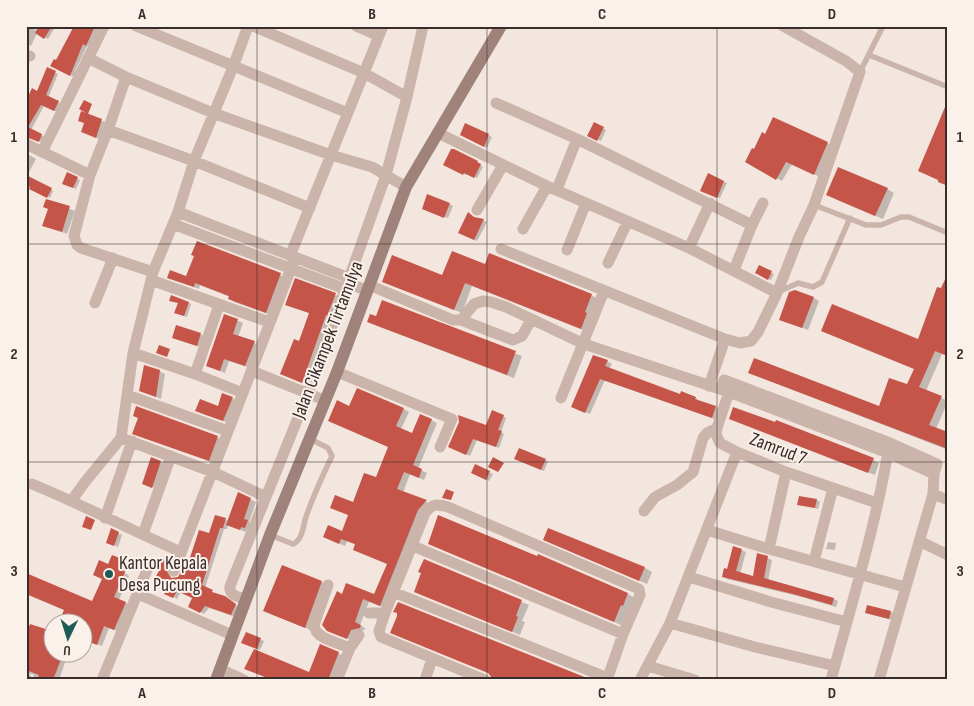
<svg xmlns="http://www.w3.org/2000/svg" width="974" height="706" viewBox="0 0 974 706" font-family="'Sofia Sans Condensed',sans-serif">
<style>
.shadow{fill:#0003}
.building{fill:#c65549}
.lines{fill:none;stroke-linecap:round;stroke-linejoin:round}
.lane{stroke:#cbb4aa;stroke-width:5.5}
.street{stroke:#cbb4aa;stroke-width:11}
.secondary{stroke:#9f837b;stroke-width:12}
.grid{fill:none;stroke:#392c2a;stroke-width:1;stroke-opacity:0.55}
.poi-dot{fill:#1f5b56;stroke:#faf1eb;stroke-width:2}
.labels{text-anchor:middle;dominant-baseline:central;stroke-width:4;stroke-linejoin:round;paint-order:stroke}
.street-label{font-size:19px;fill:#392c2a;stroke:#faf1eb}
.poi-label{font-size:19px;fill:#392c2a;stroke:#faf1eb;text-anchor:start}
.neatline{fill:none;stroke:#392c2a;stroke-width:2}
.grid-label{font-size:16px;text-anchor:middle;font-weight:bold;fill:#392c2a}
</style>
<rect width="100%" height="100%" fill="#f3e6df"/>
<path class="shadow" d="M26,26L38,31L51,26L54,29L48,39L37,33L31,46L26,44Z
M75,26H98L90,47L87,46L75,71L77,72L74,77L52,66L57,62Z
M48,69L58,74L48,98L61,104L57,112L44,106L31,130L45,137L42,142L30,137L26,140V105L38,93Z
M82,113L105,122L99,139L85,133L86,123Z
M594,124L606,130L601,141L589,135Z
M466,125L492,137L487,148L461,135Z
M827,143L832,146L820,177L792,164L782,181L747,161Z
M26,153L36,159L28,174L26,173Z
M477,162L483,167L477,178L467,174L466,175L445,165Z
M68,174L80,180L76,189L67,185Z
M708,175L727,183L720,198L705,192Z
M26,184L51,189L53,191L50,198Z
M887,189L894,193L883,219L835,199Z
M47,200L75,211L67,234L44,225L49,209Z
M450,204L453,206L448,218L426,210Z
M476,218L487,222L477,241L460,232Z
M197,243L285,277L271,315L234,302L230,299V297L200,285L199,289L174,280L187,277L195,256Z
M486,265L591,295L598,299L588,332L472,286L462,313L384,281L443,276Z
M759,266L774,274L771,280L756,273Z
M948,276V356L942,354L926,391L948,401L936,429L948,433V450L750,373L880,407L908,386L915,369L829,334L919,340Z
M335,295L340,297L306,384L286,376L310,313L291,307Z
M814,298L819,301L808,330L786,322Z
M382,301L522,356L514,378L375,325Z
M179,303H189L191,304L187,317L178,314Z
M225,315L243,323L238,337L259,345L250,368L229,361L225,373L207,366Z
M177,326L204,336L200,347L176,339Z
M607,361L612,364L609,369L681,396L682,392L696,398L700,402L716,407L720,410L717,420L605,380L590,414L577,409Z
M159,371L165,374L161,399L141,391Z
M223,395L236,400L226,422L200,413L219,407Z
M350,407L404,409L409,412L401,429L412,434L431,420L437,423L418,469L427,473L424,480L410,474L403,493L431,504L386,608L369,602L360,625L366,629L357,633L353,641L334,633L343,595L375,596L388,564L356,545L347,541L345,546L324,537L342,532L349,515L337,510L353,504L376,479L390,447Z
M137,408L224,440L215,463L139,436V418Z
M503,416L506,418L501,432L504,434L499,448L477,440L470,456L453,448Z
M737,422L873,460L879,463L875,475Z
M152,459L164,464L155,488L146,485Z
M518,460H545L548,461L544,471Z
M475,466L493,474L489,481L472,472Z
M238,494L256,502L249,522L253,524L251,530L247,529L246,532L228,525L227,529H224L205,588L239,607L235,617L209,608L204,614L190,606L194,598L181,592L177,599L166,593L169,586L161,569V560L173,565L170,574L172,579L175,580L187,571L210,535L216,516L229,521Z
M817,500L820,502L818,509L799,504Z
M549,529L645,568L652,572L647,584L552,543Z
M112,530L122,535L118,547L111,544Z
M828,542L836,543L835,550L826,549Z
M429,543L628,594L635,598L621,625Z
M741,550L746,552L740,574L754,577L767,558L772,560L768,581L834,599L838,601L836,607L798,596L727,579L723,576Z
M424,560L529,605L522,621L525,622L520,635L415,592L423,573Z
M124,561L129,564L125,573L129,576L119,600L130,605L119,632L109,628L102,646L82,639L92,603L109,565Z
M321,582L329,586L313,631L272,614Z
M891,612L894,613L892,620L870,614Z
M31,625L52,633V654H68L59,680H35L33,674H30L26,676V639Z
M246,634L264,641L260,650L246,644Z
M321,646L346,657L336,680H271L245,668L309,673Z"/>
<path class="building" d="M39,26H52L44,39L35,33Z
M74,26H95L86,46L83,44L80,51L70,76L50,66L54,59L56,60Z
M47,67L56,71L46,95L59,101L54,111L41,105L28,127L42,134L39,142L26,137V101L32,88L37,91Z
M84,100L92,104L88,114L79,109Z
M948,100V186L938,182V180L918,171Z
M81,111L102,119L96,138L81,132L84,123L78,121Z
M773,117L828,142L814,175L786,162L776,180L745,162L752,148L754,149L762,132L765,134Z
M594,122L604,127L597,141L587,136Z
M465,123L489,134L484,147L460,135Z
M451,149H454L478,161L477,162L481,164L474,178L464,173L463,175L443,165Z
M838,167L888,188L875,216L826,195Z
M67,172L78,177L73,188L62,184Z
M708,173L724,181L717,198L700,191Z
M26,175L52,188L47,198L29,189L30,187L26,185Z
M427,194L450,203L444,218L422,209Z
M46,199L70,206L62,232L42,226L48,209L43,207Z
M468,212L474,217L484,219L474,240L458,233Z
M197,241L281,273L266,313L228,299L229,296L195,283L194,287L167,278L170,270L186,276L194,256L191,255Z
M452,251L485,264L489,253L592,294L585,312L587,313L581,329L465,283L454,310L382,282L392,255L442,275Z
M759,265L772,271L768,280L755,273Z
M948,273V348L945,355L935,351L919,387L942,396L929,425L948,432V449L748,373L754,358L879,406L889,378L907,384L914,369L821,331L832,304L918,339L937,287L941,288Z
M295,278L336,293L327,316L326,315L302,383L280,374L294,339L299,341L309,313L285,305Z
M795,290L814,297L802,328L779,320L789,292Z
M171,295L189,302L184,316L174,313L178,303L169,301Z
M382,300L516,351L507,375L367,322L370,314L376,316Z
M224,314L238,319L233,334L255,341L245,366L224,359L220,371L206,366Z
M176,325L201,333L197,346L172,338Z
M159,345L170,349L167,357L156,353Z
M593,355L608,360L605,366L680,394L681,391L696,397L695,399L716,406L712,418L600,379L585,413L571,407Z
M144,365L160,370L156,397L139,391Z
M357,388L404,408L396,426L412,433L420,414L432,419L413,465L422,469L419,478L404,472L397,489L427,500L426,501L418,510L380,606L363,599L355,622L361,625L360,628L351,630L347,639L327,631L322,625L337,591L342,594L346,583L374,594L387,564L353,550L355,544L341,539L339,544L323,537L328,525L342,531L348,515L330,508L335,495L353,502L364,473L376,477L388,447L328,421L337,400L349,406Z
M222,393L233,397L223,421L195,411L200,399L218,406Z
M136,406L218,436L209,461L132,434L138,418L133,416Z
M733,407L775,422L776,420L874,458L868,473L729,419Z
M492,410L504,415L498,430L502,431L496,447L473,439L466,455L448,447L459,422L458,415L486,425Z
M519,448L546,459L541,470L514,459Z
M151,457L161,461L152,488L142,484Z
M493,457L504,463L498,472L488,467Z
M475,464L490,471L486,480L471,473Z
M446,489L454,492L451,500L442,498Z
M238,492L251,498L244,519L248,520L245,528L241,527L240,530L226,525Z
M799,496L817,499L815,508L797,505Z
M215,515L226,518L223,528H220L202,585L213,590L212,592L225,596L236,604L231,615L205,606L200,613L188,607L192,598L177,591L173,598L164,594L168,587L154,580L160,569L157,567L161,558L169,562L167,572L171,578L178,577L183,568L186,570L199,530L209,533Z
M438,515L537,556L538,554L628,593L623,606L621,605L614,622L428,544Z
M86,516L95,520L91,530L82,527Z
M111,528L119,532L114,546L106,543Z
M548,528L645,567L639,581L543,540Z
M733,546L742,549L736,571L753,576L757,553L768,556L764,578L834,598L832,605L793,594L722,577L724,568L727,569Z
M112,555L125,560L121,570L125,572L114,597L126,602L114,630L104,626L97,645L82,639V624H58L64,610L26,594V573L92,601L102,579L93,575L99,560L108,564Z
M424,559L522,600L516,616L518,617L512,632L414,592L421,573L418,572Z
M282,565L322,581L305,628L263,611Z
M398,602L592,680H497L492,678L488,673L390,633L397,616V613L393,612Z
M867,605L891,611L889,619L865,613Z
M30,624L52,631V654H63L53,680H37L39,675L26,670V635Z
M246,632L261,638L257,649L241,643Z
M320,644L339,652L328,680H273L244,669L254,649L309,672Z"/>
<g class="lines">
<path class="lane" d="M869,55L948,87
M860,72L883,26
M814,205L866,225H881L901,217H909L948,233
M778,292L798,283L813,287L822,282L850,218
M270,535L293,544C302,540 303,528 305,520C312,498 322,477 332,456L328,448L310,439"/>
<path class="street" d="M136,26L348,113
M253,26L364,73L407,97
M356,26L379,36
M26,55L30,56
M88,58L126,77L213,113L331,155L372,167L406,187
M126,77L108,130L90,175L74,236L77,245L81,248L153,272
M496,103L577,139L752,225L734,270
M108,130L194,161L310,208
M438,133L547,186L689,248L777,293
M26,144L90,175
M42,152L104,26
M557,189L577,139
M477,210L503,165
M178,212L349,278
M173,224L345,289
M752,225L763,203
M523,229L547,186
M689,248L710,203
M501,249L725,339
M567,250L586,203
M290,256L383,26
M608,263L628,221
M151,280L269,322
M347,283L366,290
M369,285L453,320H461L474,304L483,301L491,302L506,307L584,344L729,392L888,453L934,474
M95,303L113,258
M461,320L513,340L522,336L531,320
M133,353L195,374L243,393
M252,371L324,400
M337,372L452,419L440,447
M195,374L219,305
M709,386L725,339L740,343L751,341L758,332L777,293L799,237L814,205L860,72L846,61L783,26
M721,389L724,380L890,443L937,464L934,474L933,494L879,680
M729,392L717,428L716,434L720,443L737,452L786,472L877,503
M127,395L228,431
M561,398L604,291
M121,438L213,472L266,497
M32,484C83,505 131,530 181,552
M933,494L948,500
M72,500L85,482L121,438L133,353L153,272L178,212L194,161L233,67L248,26
M644,511L655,497L677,485L693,472L703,438L707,433L717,428
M105,518L132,441
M707,530L769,549L905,587
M143,534L171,456
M919,541L948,555
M413,546L623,634
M769,549L786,472
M814,561L833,488
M174,571L295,258
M689,577L771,602L847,622
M328,585L314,625C315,639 339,643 350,648
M393,592L608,678
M138,594L232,635
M245,599C237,596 229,596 230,586L308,393L386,175L407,97L423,26
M369,613H385L425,513C433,503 437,504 448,507L639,589L640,595L623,634L607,680
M385,613L379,631L381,637L485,680
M670,623L755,647L835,666
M648,666L695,680
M220,669L244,680
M26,679L27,680
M102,680L149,565
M337,680L350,648L359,635
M425,680L432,659
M640,680L670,623L737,452
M831,680C852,602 876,525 889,446"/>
<path class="secondary" d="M216,680L270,535L337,372L406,187L501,26"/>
</g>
<path class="grid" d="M257,26V680M487,26V680M717,26V680M26,244H948M26,462H948"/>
<circle class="poi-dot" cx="109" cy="574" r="5"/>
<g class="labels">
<g class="street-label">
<text transform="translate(328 340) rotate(-69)">Jalan Cikampek Tirtamulya</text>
<text transform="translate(778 449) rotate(21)">Zamrud 7</text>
</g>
<g class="poi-label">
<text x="119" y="563">Kantor Kepala<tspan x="119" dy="22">Desa Pucung</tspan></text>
</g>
</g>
<rect width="974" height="706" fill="none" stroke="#faf1eb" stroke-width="55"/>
<g transform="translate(68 638) rotate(184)"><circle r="24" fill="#faf1eb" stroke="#ada29e"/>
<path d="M0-4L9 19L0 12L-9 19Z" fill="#1f5b56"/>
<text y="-8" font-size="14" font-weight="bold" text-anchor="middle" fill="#392c2a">U</text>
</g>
<rect x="28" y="28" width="918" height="650" class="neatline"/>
<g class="grid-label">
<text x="142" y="19">A</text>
<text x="372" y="19">B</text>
<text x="602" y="19">C</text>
<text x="832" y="19">D</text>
<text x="14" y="142">1</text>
<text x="960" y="142">1</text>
<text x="14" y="359">2</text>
<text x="960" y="359">2</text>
<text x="14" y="576">3</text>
<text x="960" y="576">3</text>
<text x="142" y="698">A</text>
<text x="372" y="698">B</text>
<text x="602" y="698">C</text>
<text x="832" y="698">D</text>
</g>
</svg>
